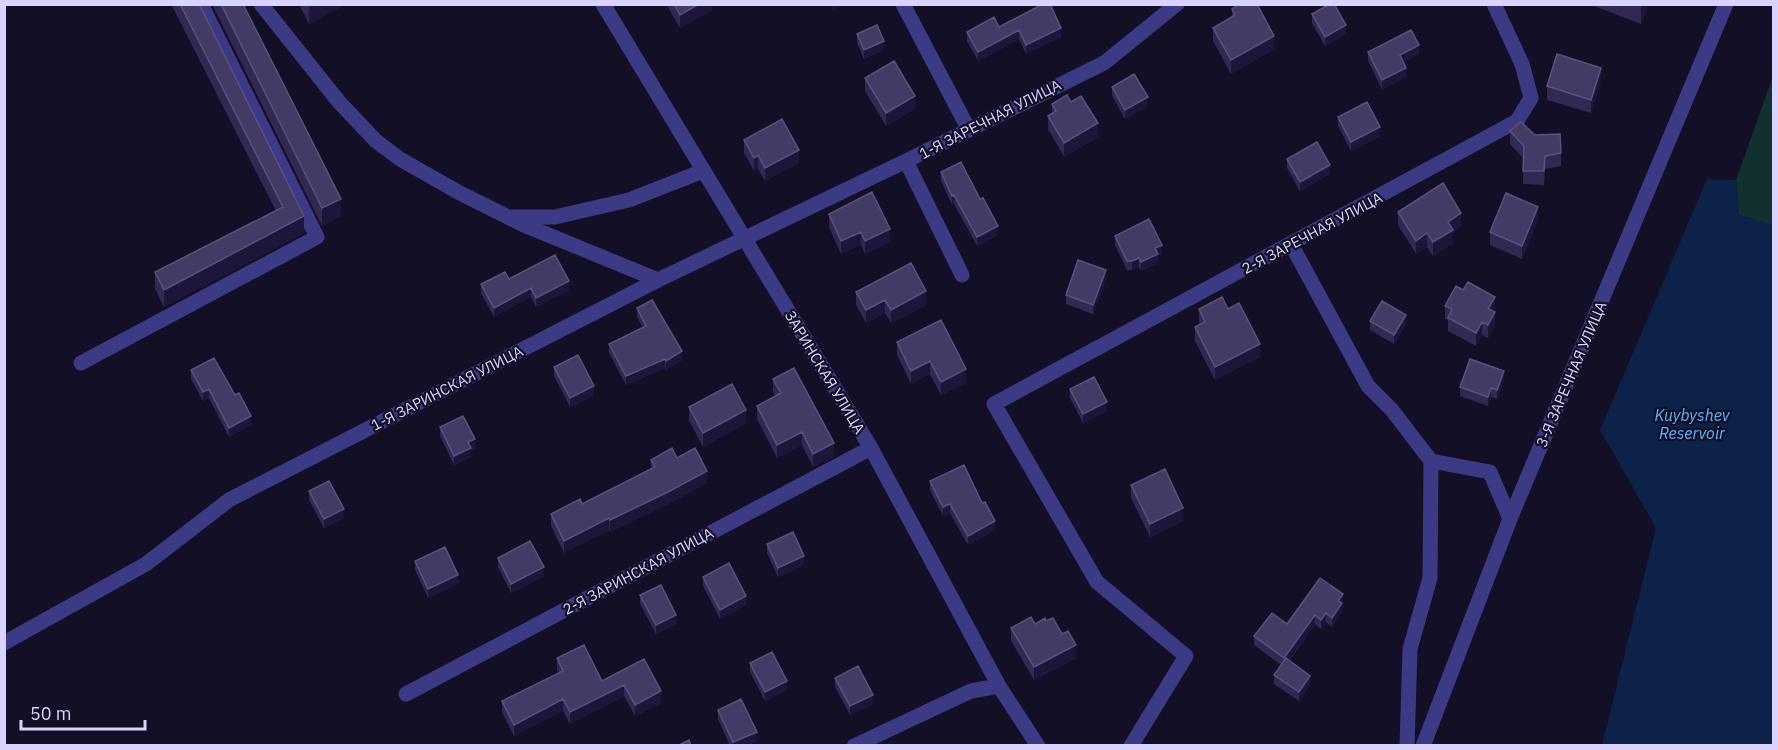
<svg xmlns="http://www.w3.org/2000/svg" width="1778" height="750" viewBox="0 0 1778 750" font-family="'IBM Plex Sans',sans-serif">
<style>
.green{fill:#12302f}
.water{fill:#0c2248}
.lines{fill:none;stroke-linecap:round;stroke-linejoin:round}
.minor{stroke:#3d3a85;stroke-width:15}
.wall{fill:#312854}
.shaded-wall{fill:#1d163a}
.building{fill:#433a66;stroke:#5a527e;stroke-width:1.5}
.labels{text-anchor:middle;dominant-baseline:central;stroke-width:4.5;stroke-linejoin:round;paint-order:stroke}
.street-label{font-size:15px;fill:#d9d4ff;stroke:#130f26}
.water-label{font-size:16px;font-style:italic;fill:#62b6ff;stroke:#130f26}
</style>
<rect width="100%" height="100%" fill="#130f26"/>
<path class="green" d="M1773,76V225L1739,215L1736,180Z"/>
<path class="water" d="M1707,179L1736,180L1739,215L1773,225V745H1602L1656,528L1600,430Z"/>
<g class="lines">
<path class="minor" d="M261,4L339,102L376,141L400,159L458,192L524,225L658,280
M603,4L871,448L999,686L1038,746
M903,4L969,130
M512,217H555L629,200L703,171
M1291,244L1368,386L1392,410L1431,461L1490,472L1510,519
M962,275L906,161L1104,63L1177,4
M81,363L317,237L201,4
M4,643L146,564L229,500L658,280L906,161
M406,694L871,448
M854,746L971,691L999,686
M1131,746L1186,656L1097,582L994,404L1517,121L1531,98L1522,64L1494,4
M1407,746L1410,649L1430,578L1431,461
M1423,746L1510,519L1726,4"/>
</g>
<path class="wall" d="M171,4H199L304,233L164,307L155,289V272L276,211Z
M212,4H243L341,216L322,226Z
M299,4H346L309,24Z
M666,4H712V10L680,28Z
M1589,4H1649L1641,24Z
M1232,9L1274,49L1231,74L1213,41V28L1232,17Z
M1312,14L1346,34L1325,46L1312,23Z
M999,27L1061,37L1026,54L1019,39L978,61L967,41V32Z
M857,34L884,50L864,59L857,43Z
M1368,52L1419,54L1403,62L1406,77L1382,89L1368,61Z
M865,78L915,109L886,126L865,91Z
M1601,81L1591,113L1547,100V86Z
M1112,87L1148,106L1125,119L1112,96Z
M1071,102L1098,137L1064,157L1048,129V116L1052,113V104Z
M1338,117L1380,136L1351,151L1338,126Z
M1510,131L1535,135L1561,153V166L1545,169L1544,185L1523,184V158L1510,144Z
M744,140L799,163L765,181L758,169L754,171L744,153Z
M1287,159L1330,174L1300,191L1287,168Z
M941,172L980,199L998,235L977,246L954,204L952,205L941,181Z
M1398,212L1461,226L1453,232V243L1433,256L1427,247L1416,254L1398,225Z
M829,214L890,242L865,254L861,245L841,254L829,227Z
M1538,220L1522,259L1490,245V232Z
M1115,236L1162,254L1158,255V263L1141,271L1139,267L1132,270H1127L1115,245Z
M509,279L569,290L536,307L531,297L494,317L481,293V284Z
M1106,279L1093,314L1066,304V295Z
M856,292L926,305L891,323L885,313L866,323L856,305Z
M1445,306L1495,310L1494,312L1495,326L1488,338L1482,335L1476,346L1448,331V320L1445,319Z
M637,308L682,360L666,370L665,368L626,385L609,353V344L643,328L637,317Z
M1199,309H1228L1260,357L1215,380L1195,341V327L1200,325L1199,322Z
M1370,321L1406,324L1394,344L1370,330Z
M897,342L966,383L941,395L930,374L911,384L897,355Z
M554,367L594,395L570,407L554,376Z
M191,370L235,395L251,425L229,437L209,398L203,401L191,379Z
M773,379L834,457L813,467L802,445L777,458L757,419V406L775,396L773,392Z
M1504,380L1497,399L1491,397L1488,406L1460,396V387Z
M1070,389L1107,411L1083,423L1070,398Z
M689,407L746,423L703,447L689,420Z
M440,427L475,448L471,450V457L454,465L440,436Z
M677,458L707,483L668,504L610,532L609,530L564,553L551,526V514L582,504L651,469V460Z
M930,481L995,530L968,545L950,513L943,516L930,490Z
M1131,485L1183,521L1150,537L1131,498Z
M309,491L344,518L324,528L309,500Z
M767,544L804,565L778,577L767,553Z
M498,558L544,576L511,593L498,567Z
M415,561L458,584L428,598L415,570Z
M703,577L746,605L720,619L703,586Z
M1343,594L1342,612L1332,627L1326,622L1321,629L1315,624L1289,661L1310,685L1299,701L1274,684V675L1281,665L1254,645V636L1287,624Z
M640,595L676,624L656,634L640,604Z
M1046,621L1062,634L1076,658L1034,680L1011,641V628Z
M557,658L602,681L644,659L661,703L635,716L624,696L570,724L563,711L514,736L502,712V701L558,673L557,669Z
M750,663L787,690L765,701L750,672Z
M835,678L873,704L850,715L835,687Z
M718,710L757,741L746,746H730L718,719Z"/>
<path class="shaded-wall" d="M309,4H346L309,24Z
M699,4H712V10L680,28V15Z
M832,4H845L832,11Z
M1642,4H1649L1641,24V7Z
M1346,25V34L1325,46V37Z
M1061,28V37L1026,54V45Z
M1019,30V39L978,61V52Z
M1274,36V49L1231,74V60Z
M884,41V50L864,59V50Z
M1419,45V54L1400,64V55Z
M1406,68V77L1382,89V80Z
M1601,68V81L1591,113V100Z
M915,96V109L886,126V113Z
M1148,97V106L1125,119V110Z
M1098,123V137L1064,157V143Z
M1380,127V136L1351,151V142Z
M799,150V163L765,181V168Z
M758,155V169L754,171V158Z
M1330,165V174L1300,191V182Z
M954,195V204L952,205V196Z
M341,199V216L322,226V208Z
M1538,207V220L1522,259V246Z
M1461,213V226L1453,232V243L1433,256V242L1448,222Z
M304,216V233L164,307V290Z
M998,226V235L977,246V237Z
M890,229V242L865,254V241Z
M861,232V245L841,254V241Z
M1427,233V247L1416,254V241Z
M1162,245V254L1158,255V263L1141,271V262L1155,248Z
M1139,258V267L1132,270V261Z
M1106,270V279L1093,314V305Z
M569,281V290L536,307V298Z
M531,288V297L494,317V308Z
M926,291V305L891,323V310Z
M1495,297V310L1488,322V309Z
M885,300V313L866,323V310Z
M1495,312V326L1488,338V325Z
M1406,315V324L1394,344V335Z
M1482,322V335L1476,346V333Z
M1260,344V357L1215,380V367Z
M682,351V360L666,370V361Z
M665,359V368L626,385V376Z
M930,361V374L911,384V371Z
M966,369V383L941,395V382Z
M1504,371V380L1497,399V390Z
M594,386V395L570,407V398Z
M1491,388V397L1488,406V397Z
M209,389V398L203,401V392Z
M1107,402V411L1083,423V414Z
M746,410V423L703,447V433Z
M251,416V425L229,437V428Z
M802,432V445L777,458V445Z
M475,439V448L471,450V457L454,465V456L468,442Z
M834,443V457L813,467V454Z
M707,471V483L668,504L610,532V520Z
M950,504V513L943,516V507Z
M1183,508V521L1150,537V524Z
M344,509V518L324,528V519Z
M609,518V530L564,553V541Z
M995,521V530L968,545V536Z
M804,556V565L778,577V568Z
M544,567V576L511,593V584Z
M458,575V584L428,598V589Z
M1343,594L1342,612L1332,627V618L1338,601Z
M746,596V605L720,619V610Z
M1326,613V622L1321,629V620Z
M676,615V624L656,634V625Z
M1315,615V624L1284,667V658Z
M1076,645V658L1034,680V667Z
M1310,676V685L1299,701V692Z
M787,681V690L765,701V692Z
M624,685V696L570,724V712Z
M661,691V703L635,716V705Z
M873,695V704L850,715V706Z
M563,699V711L514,736V725Z
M757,732V741L746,746H733V742Z"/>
<path class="building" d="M180,4H199L304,216L164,290L155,272L283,207Z
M221,4H243L341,199L322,208Z
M674,4H699L680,15Z
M1043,4H1050L1061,28L1026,45L1019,30L978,52L967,32L994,17L999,27Z
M1239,4H1257L1274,36L1231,60L1213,28L1235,15L1232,9Z
M1330,4H1334L1346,25L1325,37L1312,14Z
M877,25L884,41L864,50L857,34Z
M1411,30L1419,45L1400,55L1406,68L1382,80L1368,52Z
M1557,54L1601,68L1591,100L1547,86Z
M894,61L915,96L886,113L865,78Z
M1134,74L1148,97L1125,110L1112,87Z
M1067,95L1071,102L1081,96L1098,123L1064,143L1048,116L1056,111L1052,104Z
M1367,102L1380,127L1351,142L1338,117Z
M782,119L799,150L765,168L758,155L754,158L744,140Z
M1521,122L1535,135L1560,134L1561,153L1545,156L1544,171H1523L1524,146L1510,131Z
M1317,142L1330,165L1300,182L1287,159Z
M961,162L980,199L983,198L998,226L977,237L954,195L952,196L941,172Z
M1443,183L1461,213L1448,222L1453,230L1433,242L1427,233L1416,241L1398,212Z
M872,192L890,229L865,241L861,232L841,241L829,214Z
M1506,193L1538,207L1522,246L1490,232Z
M1149,219L1162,245L1155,248L1158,254L1141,262L1139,258L1132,261H1127L1115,236Z
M555,255L569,281L536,298L531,288L494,308L481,284L505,272L509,279Z
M1078,260L1106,270L1093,305L1066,295Z
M911,263L926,291L891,310L885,300L866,310L856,292Z
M1468,282L1495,297L1488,309L1495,312L1488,325L1482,322L1476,333L1448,318L1452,309L1445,306L1456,286L1463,290Z
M1222,297L1228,309L1239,303L1260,344L1215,367L1195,327L1205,322L1199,309Z
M652,300L682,351L666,361L665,359L626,376L609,344L646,326L637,308Z
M1382,301L1406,315L1394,335L1370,321Z
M941,320L966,369L941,382L930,361L911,371L897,342Z
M578,355L594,386L570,398L554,367Z
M214,358L235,395L239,393L251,416L229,428L209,389L203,392L191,370Z
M1470,359L1504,371L1497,390L1491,388L1488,397L1460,387Z
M794,368L834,443L813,454L802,432L777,445L757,406L781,393L773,379Z
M1094,377L1107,402L1083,414L1070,389Z
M732,384L746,410L703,433L689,407Z
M463,416L475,439L468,442L471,448L454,456L440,427Z
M672,448L677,458L695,448L707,471L668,492L610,520L609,518L564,541L551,514L580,499L582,504L655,467L651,460Z
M964,465L982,503L985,502L995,521L968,536L950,504L943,507L930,481Z
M1165,469L1183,508L1150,524L1131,485Z
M329,481L344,509L324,519L309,491Z
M793,532L804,556L778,568L767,544Z
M530,541L544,567L511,584L498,558Z
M445,547L458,575L428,589L415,561Z
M729,563L746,596L720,610L703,577Z
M1320,578L1343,594L1338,601L1342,603L1332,618L1326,613L1321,620L1315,615L1284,658L1254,636L1272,613L1287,624Z
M661,585L676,615L656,625L640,595Z
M1031,617L1035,624L1045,618L1046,621L1053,618L1062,634L1068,631L1076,645L1034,667L1011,628Z
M584,645L602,681L644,659L661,691L635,705L624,685L570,712L563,699L514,725L502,701L563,671L557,658Z
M772,652L787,681L765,692L750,663Z
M1286,658L1310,676L1299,692L1274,675Z
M858,666L873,695L850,706L835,678Z
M741,699L757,732L733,742L718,710Z
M689,740L691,746H677Z"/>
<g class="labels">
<g class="street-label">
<text transform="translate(990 119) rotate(-27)">1-Я ЗАРЕЧНАЯ УЛИЦА</text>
<text transform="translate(1312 233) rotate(-28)">2-Я ЗАРЕЧНАЯ УЛИЦА</text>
<text transform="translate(825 372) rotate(59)">ЗАРИНСКАЯ УЛИЦА</text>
<text transform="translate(1571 374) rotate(-67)">3-Я ЗАРЕЧНАЯ УЛИЦА</text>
<text transform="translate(447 388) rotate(-27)">1-Я ЗАРИНСКАЯ УЛИЦА</text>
<text transform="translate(638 571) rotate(-28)">2-Я ЗАРИНСКАЯ УЛИЦА</text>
</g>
<g class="water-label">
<text x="1692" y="415">Kuybyshev<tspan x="1692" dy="18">Reservoir</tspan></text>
</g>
</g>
<rect width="1778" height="750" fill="none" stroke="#d9d4ff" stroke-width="12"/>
<path d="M21 720v9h124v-9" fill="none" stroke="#d9d4ff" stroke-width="3"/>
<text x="30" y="720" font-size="18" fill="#d9d4ff" stroke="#130f26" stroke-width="4.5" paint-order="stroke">50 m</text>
</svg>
